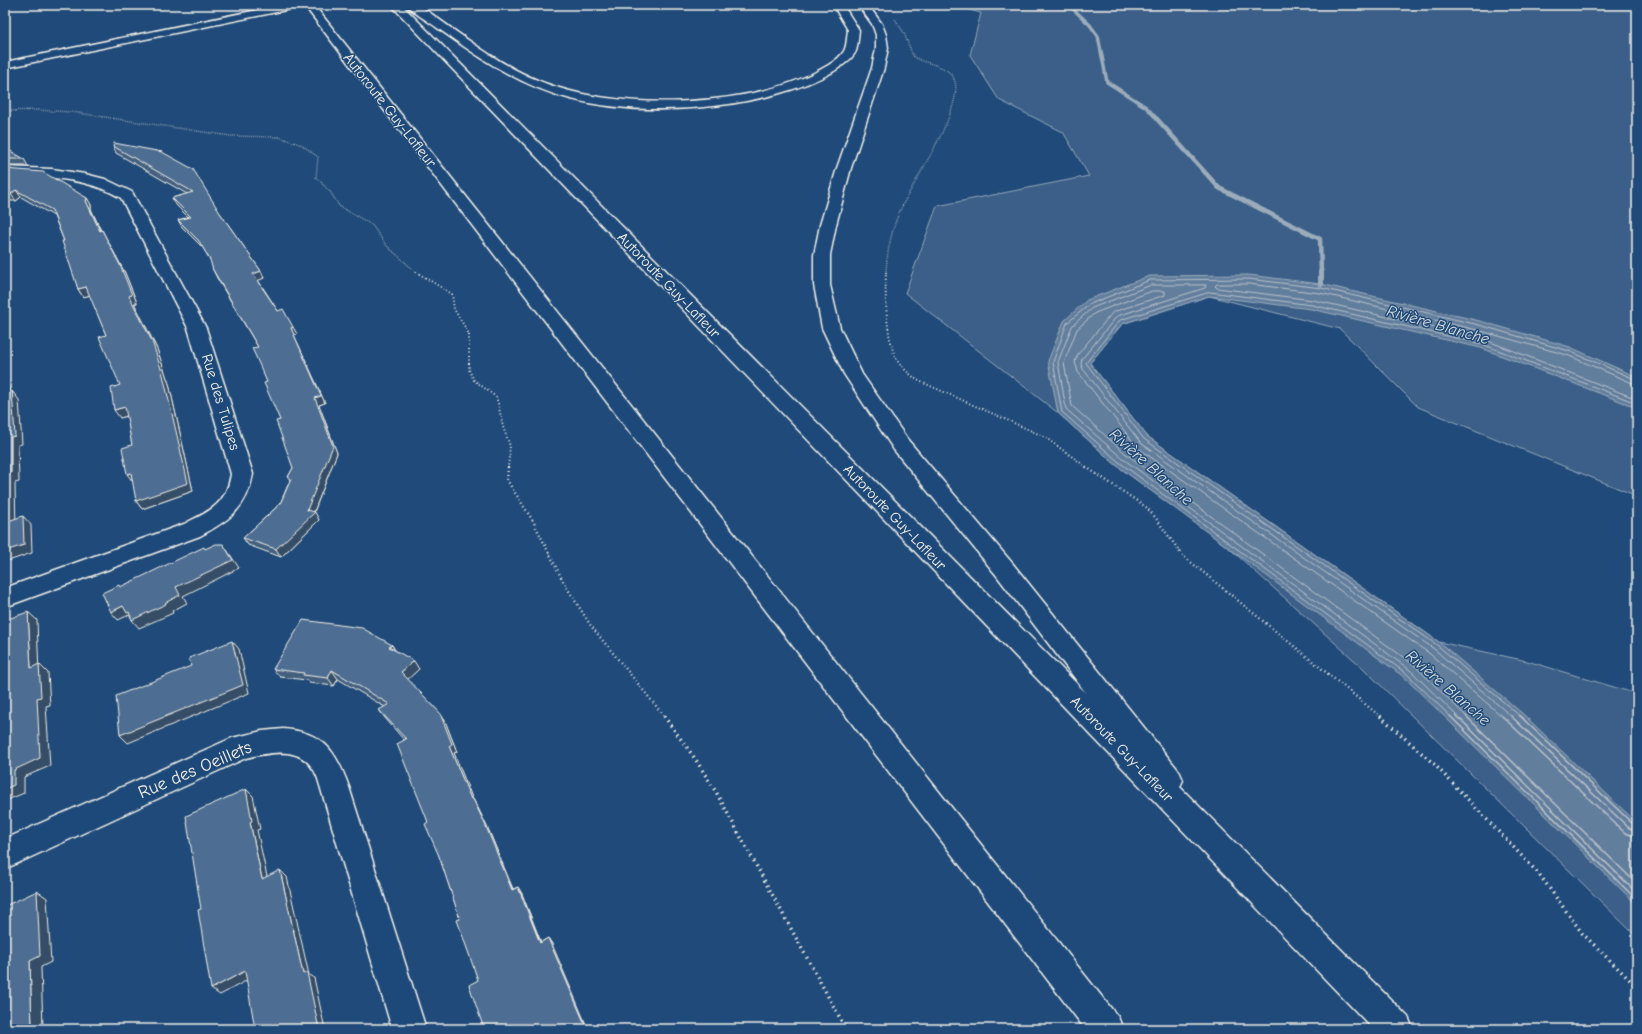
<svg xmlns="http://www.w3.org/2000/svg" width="1642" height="1034" viewBox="0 0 1642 1034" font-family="'Comic Neue',sans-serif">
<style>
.green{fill:#3a5f88;stroke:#97a8b8}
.water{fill:#627e9d;stroke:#9cacbb}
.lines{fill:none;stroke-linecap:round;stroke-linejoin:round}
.shore-far1{stroke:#bac3ca;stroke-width:1}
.shore{stroke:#bac3ca;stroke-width:1.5}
.stream-far2{stroke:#9cacbb;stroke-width:3.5}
.stream-far1{stroke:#9cacbb;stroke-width:4.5}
.stream{stroke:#9cacbb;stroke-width:6}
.minor-casing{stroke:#f4f1e8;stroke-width:3}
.secondary-casing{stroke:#f4f1e8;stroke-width:3}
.motorway-casing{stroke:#f4f1e8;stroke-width:3}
.path-far3{stroke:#f4f1e8;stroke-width:1.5;stroke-dasharray:0.5 1.5;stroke-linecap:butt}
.path-far2{stroke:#f4f1e8;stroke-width:2;stroke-dasharray:1 2.5;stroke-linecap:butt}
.path-far1{stroke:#f4f1e8;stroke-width:2.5;stroke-dasharray:1 3;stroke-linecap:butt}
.path{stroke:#f4f1e8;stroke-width:3.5;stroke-dasharray:1.5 4;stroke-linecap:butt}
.minor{fill:#1f4a7a;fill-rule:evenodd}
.secondary{fill:#1f4a7a;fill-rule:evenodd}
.motorway{fill:#1f4a7a;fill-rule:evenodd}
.wall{fill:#425f7e;stroke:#f4f1e8}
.shaded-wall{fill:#364d66;stroke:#f4f1e8}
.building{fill:#4d6e92;stroke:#f4f1e8}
.labels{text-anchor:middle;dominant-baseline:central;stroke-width:3;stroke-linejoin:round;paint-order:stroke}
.street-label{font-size:15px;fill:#f4f1e8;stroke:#1f4a7a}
.water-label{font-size:16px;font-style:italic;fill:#dee0dd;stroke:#1f4a7a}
.near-street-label{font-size:18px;fill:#f4f1e8;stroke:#1f4a7a}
</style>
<rect width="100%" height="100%" fill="#1f4a7a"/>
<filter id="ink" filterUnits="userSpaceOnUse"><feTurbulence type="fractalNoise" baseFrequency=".025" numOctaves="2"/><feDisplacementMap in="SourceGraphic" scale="8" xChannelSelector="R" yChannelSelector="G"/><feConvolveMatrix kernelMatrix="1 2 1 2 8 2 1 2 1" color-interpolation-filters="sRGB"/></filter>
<g filter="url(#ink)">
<path class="green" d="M949,5H1637V496L1418,407L1340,329L1209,296L1122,324L1090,363L1147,436L1439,642L1527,661L1637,694V937L1363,668L1229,548L1116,465L1058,413L905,293L937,206L1089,176L1063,132L999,100L970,55L981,13Z"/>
<path class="water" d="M1249,275L1321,284L1480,321L1570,347L1637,377V410L1630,405L1481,348L1311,309L1209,296L1122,324L1090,363L1147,436L1439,642L1523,714L1637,823V905L1404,677L1116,465L1058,413L1048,361L1064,321L1087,300L1149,276Z"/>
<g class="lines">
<path class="shore-far1" d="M1637,385L1567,355L1477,330L1320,293L1249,284H1217L1215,286L1217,288L1313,300L1483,339L1637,399
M1451,717L1407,674L1119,462L1062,412L1053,362L1067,323L1090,304L1150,280L1249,279L1321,288L1479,325L1569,351L1637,380
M1458,717L1410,670L1122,458L1066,409L1058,362L1072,326L1092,308L1151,285H1206L1205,288L1117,316L1082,359L1081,364L1083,369L1141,443L1434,649L1512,717
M1467,717L1414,665L1126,454L1072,406L1064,363L1077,329L1095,313L1152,291H1165V295L1113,312L1078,354L1075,362L1078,372L1138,448L1430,654L1503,717
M1521,717L1437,645L1144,439L1086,363L1120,320L1210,292L1312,305L1482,344L1631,401L1637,405"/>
<path class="shore" d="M1450,716L1637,900
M1457,716L1637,893
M1466,716L1637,884
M1502,716L1625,833L1637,837
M1511,716L1629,828L1637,831
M1520,716L1633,824L1637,826"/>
<path class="stream-far2" d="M1069,5L1090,25L1098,36L1107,82L1146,107L1158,120"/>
<path class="stream-far1" d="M1157,119L1219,188L1320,239L1321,273"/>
<path class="stream" d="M1321,272V284"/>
<defs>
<path id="minor" d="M5,167L52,169L85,174L105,179L132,192L206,328L253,474C247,509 229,520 200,536L5,607V588L184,524C210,511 226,505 231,474L188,328L121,198C86,177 45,177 5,175Z
M283,729C324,732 336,751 349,787L426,1029H392L318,779C306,745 274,751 246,758L5,869V839L232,738L262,731Z"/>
<path id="secondary" d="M281,5H301L296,8L5,68V62Z"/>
<path id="motorway" d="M304,5H314L1118,1017L1123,1029H1085Z
M391,5H402L1086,693L997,576L894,450L844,374L822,328L814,285V255L820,225L837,168L872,68L876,48V35L872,24L858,5H868L882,24L886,35L888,48L884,68L851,168L836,225L830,255V285L840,328L862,374L908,440L1013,564L1179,771L1183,780L1180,787L1408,1017L1413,1029H1373Z
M407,5H419C462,35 505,71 556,87C628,110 744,106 812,74C823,68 837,62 844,51C847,46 847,36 848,30L833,5H843L859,30C858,37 858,45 856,51C852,61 832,73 823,77C755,110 644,118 571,99C520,86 478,57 436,27C427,20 414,14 407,5Z"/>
</defs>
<use href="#minor" class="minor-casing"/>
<use href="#secondary" class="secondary-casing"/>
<use href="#motorway" class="motorway-casing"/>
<path class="path-far3" d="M5,111L35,110L72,112L230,136L279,137L302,145L318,157L316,177L331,193L339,206L372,225L386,245L417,273
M886,273C887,252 891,232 899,213C910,185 969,103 953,77C944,63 925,65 913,56L904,33L895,19"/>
<path class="path-far2" d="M416,272L452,294L454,309L469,334V370L474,380L496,397L498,403L503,427L510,446L508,468
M886,272C885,294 886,341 897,360C902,368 910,374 917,380L1043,436L1088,468"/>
<path class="path-far1" d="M508,467L507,480L533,521L564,583L591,626L665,717
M1086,467L1146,507L1155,517L1182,555L1381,717"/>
<path class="path" d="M664,716L696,760L716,792L846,1029
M1380,716L1435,765L1539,874L1582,933L1637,987"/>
<use href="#minor" class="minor"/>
<use href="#secondary" class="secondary"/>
<use href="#motorway" class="motorway"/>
</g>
<path class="wall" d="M113,146L162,152L220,213L261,271L264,278L258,280L278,311L297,334L294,335L325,403L319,405L337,453L314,512L319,520L281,557L248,545L243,538L280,504L290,480L288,477L293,468L280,420L267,382L258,347L217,278L213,270L211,261L203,248L182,227L178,220L188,217L176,205L172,198L187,194L116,153Z
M5,148L24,159L28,166H5Z
M5,169L87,198L91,205V209L101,231L106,238L125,273L137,303H134L157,349L169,384L193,491L142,509L136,501L132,445L127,416L120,418V385L106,335L90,295L83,297L78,289L64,241L54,216L21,197L16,201H5Z
M392,645L395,650L419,669L407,679L440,713L445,721L457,752L454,753L472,799L477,806L489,831L513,889L518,887L522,894L541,942L548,938L552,944L478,980L460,919L428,822L404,740L385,718L379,710L385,707L338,679L334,686L309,683L307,680L280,677L273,669Z"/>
<path class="shaded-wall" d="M16,190L21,197L16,201L11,194Z
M87,198L91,205V209L105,239L100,231L86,201Z
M102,230L125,273L137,303H134L157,349L169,384L193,491L142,509L136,501L129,296Z
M261,271L264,278L257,281L253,274Z
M86,287L91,295L83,297L78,289Z
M293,327L297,334L294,335L325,403L319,405L337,453L313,514L315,512L319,520L281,557L276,549L307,510L315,398L291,328Z
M5,378L13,399L12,391L19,400L22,444L18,445L19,482L15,483L16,530L8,521L7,475V393L5,389Z
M125,407L131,415L120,418L114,410Z
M131,473L133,482L127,474Z
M23,516L31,525L32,553L5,562V551Z
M223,544L239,568L183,596L187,603L172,611L173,613L139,628L132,620H133L129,615L118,620L111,612L123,606L165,603L176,587Z
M28,612L37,620L39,676L31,668Z
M232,641L239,649L249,693L128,743L120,735Z
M392,645L396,653L389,647Z
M414,661L419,669L406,681L401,672Z
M39,664L48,673L50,705L46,706L50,766L24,777V793L5,801V789L14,770L37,698Z
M332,670L338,679L334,686L328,678Z
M440,713L445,721L457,752L454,753L476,807L471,799L449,746Z
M246,789L253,796L260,829L257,830L269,886L262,879L250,822Z
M473,799L477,806L489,831L516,897L512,890Z
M280,870L287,877L309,975L314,978L325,1029H319L303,974Z
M518,887L522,894L543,949L540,943Z
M37,891L47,898L51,962L41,967L43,1029H32L30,961Z
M548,938L552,944L588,1029H587Z
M245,971L253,977L220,995L211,989Z"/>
<path class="building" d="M114,143L162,152L193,169L220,213L261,271L253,274L278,311L283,309L293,327L291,328L321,396L315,398L333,446L307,510L315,512L276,549L243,538L280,504L291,479L288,477L293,468L276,421L280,420L264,383L267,382L252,348L258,347L213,270L210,260L199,241L178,220L191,217L172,198L193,192L113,146Z
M5,148L24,159H5Z
M5,169L43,172L87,198L86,201L100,231L102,230L120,265L132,295L129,296L152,341L163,375L188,483L136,501L131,473L127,474L122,448L132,445L125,407L114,410L111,388L120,385L99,337L106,335L86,287L78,289L62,241H64L52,210L16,190L11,194H5Z
M5,389L7,393L12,391L15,436L11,437V473L7,475L8,521L23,516L24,545L5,551Z
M216,544H223L233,560L176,587L180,595L165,603L166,604L132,620L129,612L127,613L123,606L111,612L102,593L119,585L120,587L204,547L205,549Z
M28,612L31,668L39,664L41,697L37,698L40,758L14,770V785L5,789V620Z
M303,620L362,628L392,645L389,647L414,661L401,672L440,713L452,744L449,746L471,799H473L485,824L512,890L518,887L540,943L548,938L587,1029H484L469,985L478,980L457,920L460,919L439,856L425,824L428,822L397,744L406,739L379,710L389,704L332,670L328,678L303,675L304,673L273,669Z
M232,641L243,685L120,735L116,696L191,666L189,658Z
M246,789L252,821L250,822L262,879L280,870L303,974L307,972L319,1029H255L245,971L211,989L198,910L201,909L186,816Z
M37,891L40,956L30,961L32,1029H5V906Z"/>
</g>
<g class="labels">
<g class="street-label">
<text transform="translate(390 110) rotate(52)">Autoroute Guy-Lafleur</text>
<text transform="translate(669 285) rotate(46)">Autoroute Guy-Lafleur</text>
<text transform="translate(221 402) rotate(73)">Rue des Tulipes</text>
<text transform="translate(895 517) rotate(46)">Autoroute Guy-Lafleur</text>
<text transform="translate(1122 749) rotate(46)">Autoroute Guy-Lafleur</text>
</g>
<g class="water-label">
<text transform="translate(1438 325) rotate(16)">Rivière Blanche</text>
<text transform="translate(1151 467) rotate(42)">Rivière Blanche</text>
<text transform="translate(1448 688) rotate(41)">Rivière Blanche</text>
</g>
<g class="near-street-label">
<text transform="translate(195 770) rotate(-23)">Rue des Oeillets</text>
</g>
</g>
<rect width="1642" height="1034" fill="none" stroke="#1f4a7a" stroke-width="20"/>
<rect x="10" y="10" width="1622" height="1014" fill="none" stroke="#f4f1e8" stroke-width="1.5" filter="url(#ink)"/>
</svg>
